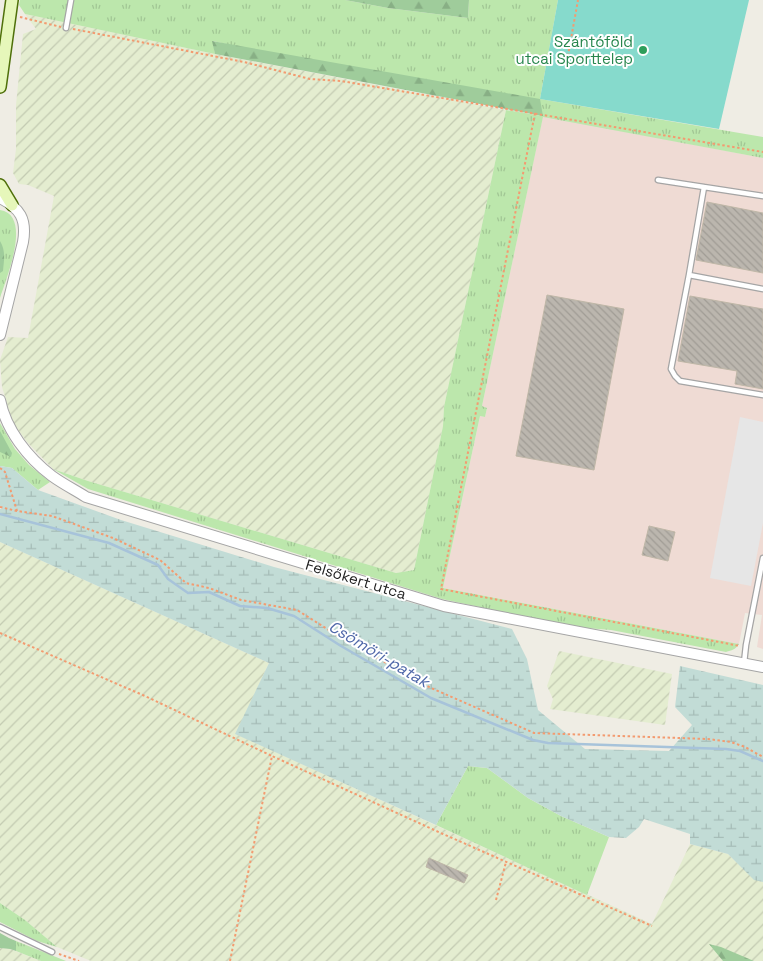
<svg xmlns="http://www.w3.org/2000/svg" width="763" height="961" viewBox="0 0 763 961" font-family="'Space Grotesk',sans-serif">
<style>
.commercial{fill:#efdbd4}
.farmland{fill:url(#farmland-furrows)}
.grass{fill:url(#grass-tufts)}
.forest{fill:url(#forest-firs)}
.wetland{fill:url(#wetland-marsh)}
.pitch{fill:#86dacc}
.parking{fill:#e6e6e6}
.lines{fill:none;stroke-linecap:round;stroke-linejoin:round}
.stream{stroke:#a7c3da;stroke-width:2.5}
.building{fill:url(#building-back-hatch);stroke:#bfb7a7}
.service-casing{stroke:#a5a5a5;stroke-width:7}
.tertiary-casing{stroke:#a5a5a5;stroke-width:12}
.secondary-casing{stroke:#4f700a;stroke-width:14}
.path{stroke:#f39b70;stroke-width:2;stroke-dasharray:2.5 2.5;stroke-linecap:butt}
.service{stroke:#fff;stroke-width:4.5}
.tertiary{stroke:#fff;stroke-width:10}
.secondary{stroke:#e6f7ba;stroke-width:11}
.leisure-dot{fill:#2e9e5b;stroke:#fff;stroke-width:2}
.labels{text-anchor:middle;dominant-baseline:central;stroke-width:4;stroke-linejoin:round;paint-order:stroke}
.leisure-label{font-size:15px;fill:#27864d;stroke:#fff;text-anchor:end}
.street-label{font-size:15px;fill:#1e1e1e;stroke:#fff}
.water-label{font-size:16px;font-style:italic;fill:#4f68a9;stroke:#fff}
</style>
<defs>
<pattern id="farmland-furrows" width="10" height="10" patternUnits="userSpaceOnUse" patternTransform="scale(1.25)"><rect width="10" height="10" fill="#e4edd0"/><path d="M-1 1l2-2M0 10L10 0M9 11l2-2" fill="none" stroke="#c3cbb2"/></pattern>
<pattern id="grass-tufts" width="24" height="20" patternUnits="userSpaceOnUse" patternTransform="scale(1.25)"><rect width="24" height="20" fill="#bce7ac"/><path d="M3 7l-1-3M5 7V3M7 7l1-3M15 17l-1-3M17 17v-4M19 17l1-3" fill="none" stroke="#a1c694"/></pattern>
<pattern id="forest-firs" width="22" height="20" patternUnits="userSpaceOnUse" patternTransform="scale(1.25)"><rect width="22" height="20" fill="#9fcc9b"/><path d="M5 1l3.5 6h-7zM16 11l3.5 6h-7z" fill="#88af85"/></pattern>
<pattern id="wetland-marsh" width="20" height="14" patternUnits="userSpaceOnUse" patternTransform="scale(1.25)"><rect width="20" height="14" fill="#c2dcd6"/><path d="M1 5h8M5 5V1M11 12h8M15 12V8" fill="none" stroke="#a6bcb7"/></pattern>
<pattern id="building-back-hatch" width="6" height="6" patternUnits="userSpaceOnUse" patternTransform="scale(1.25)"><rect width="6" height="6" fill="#bbb6ae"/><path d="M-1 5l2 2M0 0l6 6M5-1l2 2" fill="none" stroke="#a09c95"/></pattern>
</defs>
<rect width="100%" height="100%" fill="#efede4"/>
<path class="commercial" d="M543,116L763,158V649L757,647L762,615L745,613L739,644L443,588L480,416L485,417L487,408L482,406Z"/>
<path class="farmland" d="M25,14L215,54L506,110L444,407L443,426L414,570L396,573L88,481L53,469L27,442L13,423L2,387L0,360L8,337L28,338L54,196L28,185L19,184L13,173L16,149V105L23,34L36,29Z
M0,542L269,663L236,734L652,924L690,844L728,854L754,879L763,882V961H91L57,947L25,920L0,903Z
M559,651L672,674L665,725L550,709L553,699L547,686Z
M0,948L10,949L41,961H0Z"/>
<path class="grass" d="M20,0H345L388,8L468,18L469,0H558L540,99L763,137V158L543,117L482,406L487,408L485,417L480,416L443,588L739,644C735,650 732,650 726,652L611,630L574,627L442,599L88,489L53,469L88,481L396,573L414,570L443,426L444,407L506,110L543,116L213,41L215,54L25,14L19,5Z
M0,210C33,215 6,279 0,298Z
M0,423L15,449L29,465L50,482L38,490L12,468L0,466Z
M468,766L487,768L528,798L561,816L609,837L587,895L436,825Z
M0,903L25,920L57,947L37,941L0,922Z
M16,941L66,961H41L16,951Z"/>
<path class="forest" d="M345,0H469L468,18L388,8Z
M212,41L540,99L543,116L215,54Z
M0,241C6,251 4,260 3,271L0,273Z
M0,431L12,453L11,457L0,452Z
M0,933L9,938L16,941V951L10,949L0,948Z
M709,944L721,947L754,961H723Z"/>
<path class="wetland" d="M0,466L12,468L38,490L121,520L274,567L512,629L527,659L538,710L585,749L669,751L692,725L675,707L680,666L763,685V882L754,880L728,854L690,844V834L644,819L639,827L626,838L609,837L561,816L528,798L487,768L468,766L436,825L235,734L269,663L0,542V509H2L0,506Z"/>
<path class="pitch" d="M558,0H749L719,129L540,99Z"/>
<path class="parking" d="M740,417L763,422V523L751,586L710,578Z"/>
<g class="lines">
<path class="stream" d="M0,514L109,543L158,565L168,579L188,593L209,592L240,606L267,608L294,616L341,646L431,698L533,740L548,743L726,749L740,751L763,761"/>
</g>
<path class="building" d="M707,202L763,213V273L696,260Z
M547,295L624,309L594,470L516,456Z
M690,296L763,309V389L735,384L737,371L678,361Z
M649,526L675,532L668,561L642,555Z
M429,858L468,875L464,883L426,867Z"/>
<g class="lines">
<defs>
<path id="service" d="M66,28L71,0
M658,180L763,196
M689,275L704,187
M763,289L689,275L671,369L675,376L680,381L763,395
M744,663L746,645L763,558
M0,927L52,952"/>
<path id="tertiary" d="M0,198C20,208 27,219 23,242L0,335
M0,400C6,430 28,458 52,476C63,484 75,490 86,497L444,606L763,667"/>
<path id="secondary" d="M0,87L12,0
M0,185L12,205"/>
</defs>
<use href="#service" class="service-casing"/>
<use href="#tertiary" class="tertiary-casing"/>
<use href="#secondary" class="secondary-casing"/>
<path class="path" d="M20,17L61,27
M73,29L244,62L310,79L341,81L763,152
M567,61L578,0
M535,113L441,589L740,646
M0,468L5,472L17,511
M0,507L17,511L52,516L113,538L160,560L186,583L209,588L241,600L297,610L343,639L431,688L534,733L708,739L731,742L745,747L763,757
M0,633L145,696L272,756
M496,900L506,862
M59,954L79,961
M230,961L272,756L443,834L652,926"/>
<use href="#service" class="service"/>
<use href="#tertiary" class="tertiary"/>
<use href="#secondary" class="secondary"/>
</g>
<circle class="leisure-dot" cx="643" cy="50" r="5"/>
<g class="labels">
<g class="leisure-label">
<text x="633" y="41">Szántóföld<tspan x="633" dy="17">utcai Sporttelep</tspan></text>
</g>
<g class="street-label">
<text transform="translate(356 579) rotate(17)">Felsőkert utca</text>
</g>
<g class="water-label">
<text transform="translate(379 654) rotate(31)">Csömöri-patak</text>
</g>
</g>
</svg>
